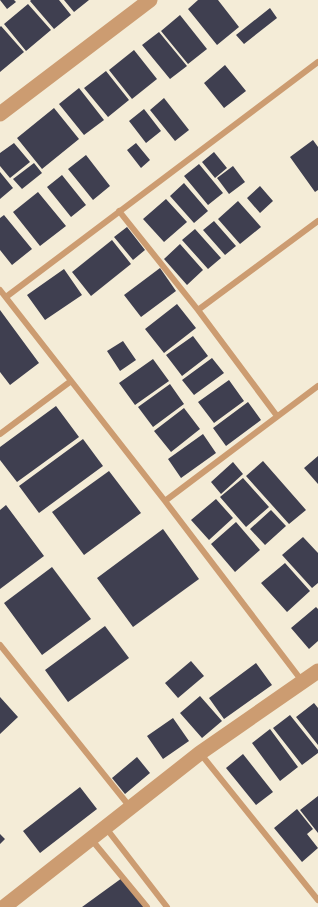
<svg xmlns="http://www.w3.org/2000/svg" width="318" height="907" viewBox="0 0 318 907" font-family="Overpass,sans-serif">
<style>
.building{fill:#3f3f50}
.lines{fill:none;stroke-linecap:round;stroke-linejoin:round}
.service{stroke:#cc9c71;stroke-width:6}
.tertiary{stroke:#cc9c71;stroke-width:15}
</style>
<rect width="100%" height="100%" fill="#f4ecd7"/>
<path class="building" d="M0,0H14L16,2L7,9Z
M31,0H59L71,15L54,29L30,1Z
M64,0H89L74,12Z
M198,0H218L239,27L217,45L188,9Z
M28,4L51,30L26,51L4,24Z
M270,8L277,18L244,44L236,35Z
M180,15L207,49L188,64L161,31Z
M1,26L24,52L0,72V27Z
M159,32L187,66L170,79L142,45Z
M134,50L157,79L132,99L109,70Z
M225,65L246,91L224,108L204,83Z
M106,71L129,100L108,117L84,88Z
M79,88L104,120L84,135L59,104Z
M164,98L189,130L175,141L150,110Z
M54,108L79,139L42,169L17,138Z
M144,109L161,131L146,143L129,121Z
M313,140L318,147V190L315,192L290,157Z
M14,143L30,162L10,178L0,166V153Z
M136,143L150,160L141,168L127,150Z
M214,152L227,168L215,178L202,162Z
M86,155L110,186L93,200L68,169Z
M34,163L42,173L22,189L13,179Z
M199,164L223,193L208,205L184,176Z
M233,166L245,182L229,194L217,178Z
M0,172L13,188L0,199Z
M62,175L86,205L71,217L47,187Z
M184,183L208,211L194,223L170,196Z
M260,186L273,201L260,213L247,198Z
M38,192L66,226L40,246L13,212Z
M166,199L187,222L164,242L143,219Z
M238,201L261,227L240,244L218,219Z
M4,215L32,249L12,265L0,250V218Z
M214,221L236,246L225,255L203,230Z
M127,227L145,250L133,260L114,237Z
M195,229L221,258L208,269L182,240Z
M112,240L131,264L91,296L72,272Z
M180,244L203,270L187,285L164,259Z
M160,268L176,291L141,317L124,295Z
M64,269L82,295L45,320L27,295Z
M177,304L196,328L164,353L145,329Z
M0,310L39,363L10,385L0,372Z
M193,336L208,356L182,376L166,355Z
M123,341L136,360L120,371L107,351Z
M212,358L224,373L194,395L182,380Z
M153,359L169,381L135,405L119,383Z
M229,380L244,401L214,423L198,402Z
M170,384L184,404L153,427L138,407Z
M248,402L261,420L226,446L213,428Z
M56,406L79,437L17,482L0,460V447Z
M184,408L200,429L171,452L154,431Z
M203,434L216,453L181,478L168,459Z
M83,439L103,466L39,513L19,486Z
M318,456V484L304,468Z
M263,461L306,510L289,524L246,476Z
M233,462L243,474L221,494L211,482Z
M109,471L141,513L84,555L52,512Z
M243,478L269,507L246,527L220,497Z
M216,499L233,518L209,540L191,520Z
M6,505L44,556L0,589V510Z
M271,510L286,526L265,545L250,529Z
M236,522L260,550L235,572L211,544Z
M163,529L199,579L133,627L97,578Z
M303,537L318,553V583L312,588L282,555Z
M285,563L310,591L287,612L261,583Z
M52,567L91,619L42,655L4,603Z
M316,607L318,609V641L309,649L291,628Z
M105,626L129,658L68,702L45,670Z
M191,661L204,676L178,698L165,683Z
M256,663L272,685L224,719L209,698Z
M200,696L222,721L202,738L180,713Z
M0,697L18,717L0,734Z
M314,703L318,708V745L296,717Z
M290,715L318,750V753L302,765L273,728Z
M173,718L189,741L163,759L147,736Z
M270,729L298,767L280,781L252,743Z
M243,754L273,792L256,805L226,768Z
M137,757L150,773L125,794L112,778Z
M80,787L97,809L40,853L23,831Z
M318,796V833L300,810Z
M297,809L313,829L307,834L318,848L302,862L274,828Z
M0,834L5,839L0,844Z
M122,878L144,907H82Z"/>
<g class="lines">
<path class="service" d="M119,211L198,310L277,416
M0,290L165,501L302,681
M6,297L318,62
M198,310L318,221
M0,434L71,381
M165,501L318,386
M0,645L130,807
M200,753L318,900
M106,828L167,907
M91,839L147,907"/>
<path class="tertiary" d="M0,114L150,0
M4,907L200,753L318,671"/>
</g>
</svg>
